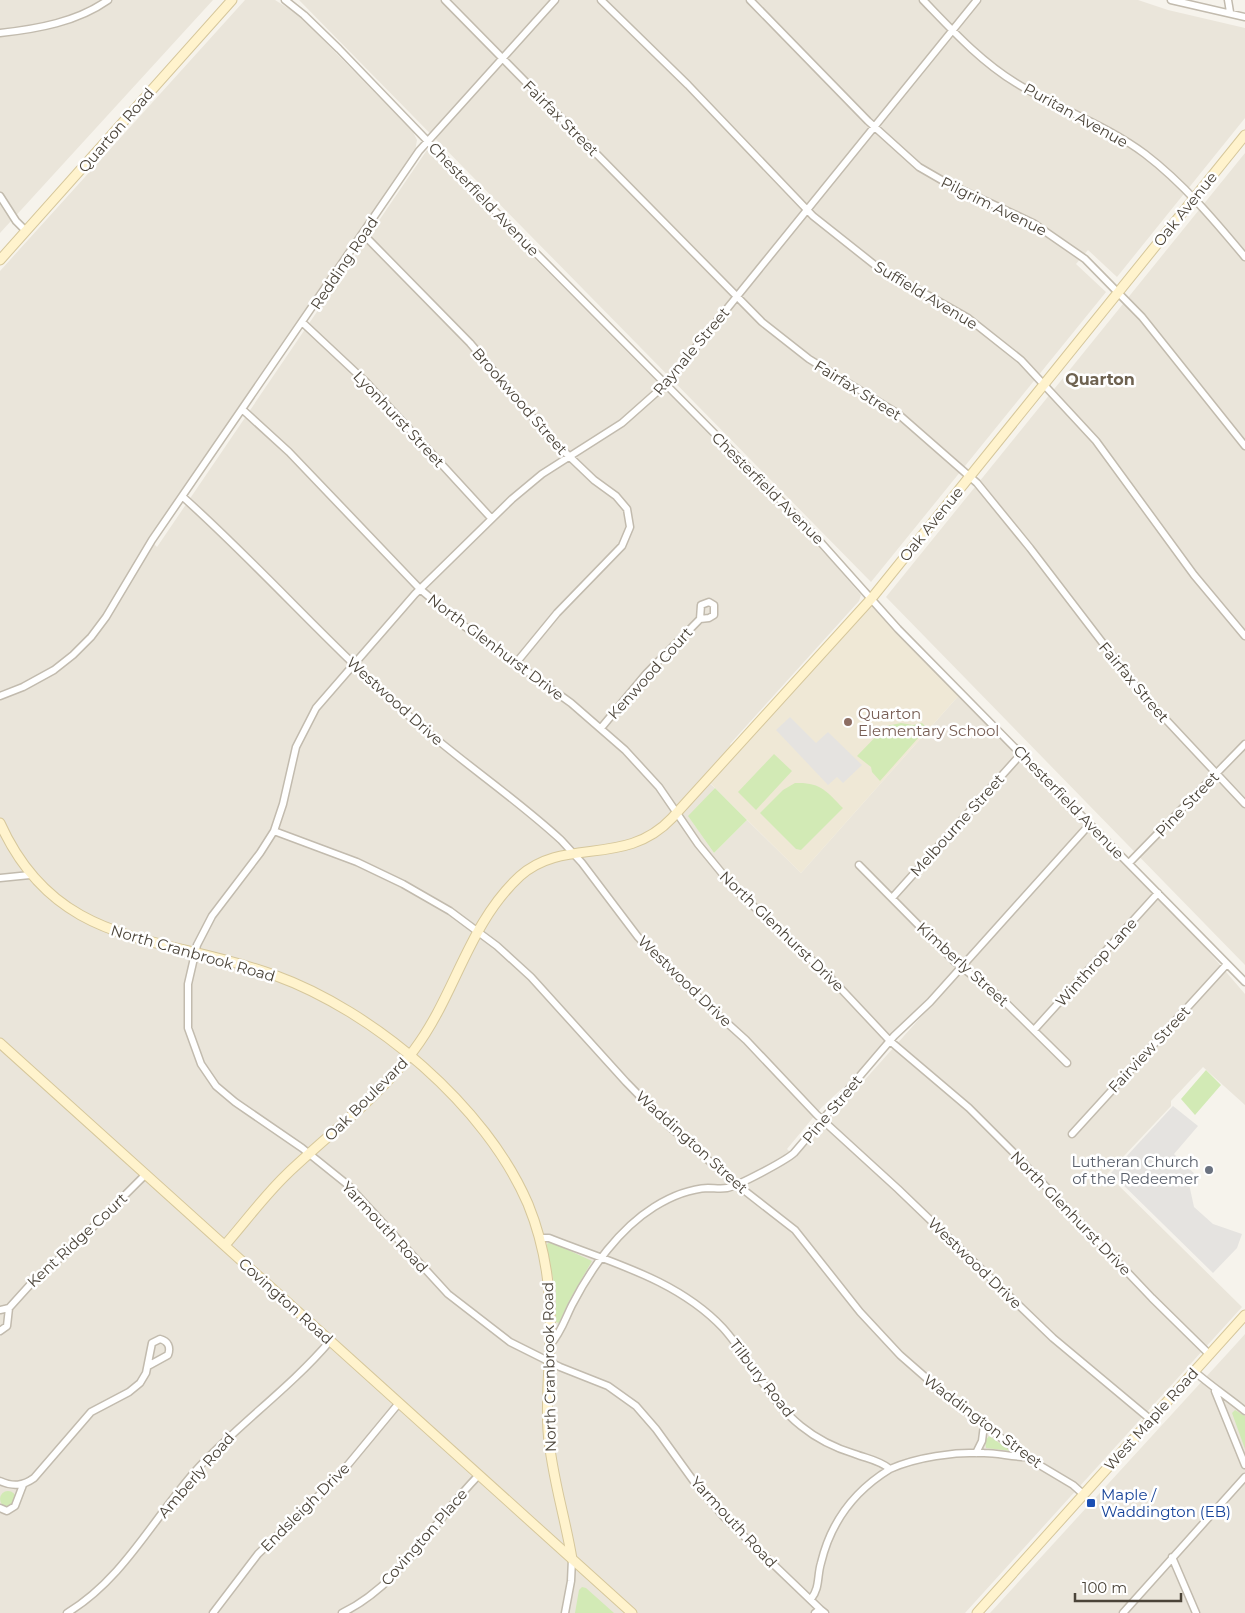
<svg xmlns="http://www.w3.org/2000/svg" width="1245" height="1613" viewBox="0 0 1245 1613" font-family="Montserrat,sans-serif">
<style>
.residential{fill:#eae5da;fill-rule:evenodd}
.education{fill:#efe8d6}
.green{fill:#d2eab5}
.parking{fill:#e5e3e0}
.lines{fill:none;stroke-linecap:round;stroke-linejoin:round}
.street-casing{stroke:#c2bbae;stroke-width:9}
.secondary-casing{stroke:#d6c79b;stroke-width:11}
.street{stroke:#fff;stroke-width:6}
.secondary{stroke:#fff3cd;stroke-width:9}
.education-dot{fill:#8d6e63;stroke:#fff;stroke-width:2}
.worship-dot{fill:#6b7280;stroke:#fff;stroke-width:2}
.transit-dot{fill:#1a4fb4;stroke:#fff;stroke-width:2}
.labels{text-anchor:middle;dominant-baseline:central;stroke-width:5;stroke-linejoin:round;paint-order:stroke}
.street-label{font-size:15px;fill:#4b4439;stroke:#fff}
.education-label{font-size:15px;fill:#785e54;stroke:#fff;text-anchor:start}
.worship-label{font-size:15px;fill:#5b616d;stroke:#fff;text-anchor:end}
.transit-label{font-size:15px;fill:#164399;stroke:#fff;text-anchor:start}
.neighbourhood-label{font-size:16px;font-weight:bold;fill:#6e6250;stroke:#fff}
</style>
<rect width="100%" height="100%" fill="#f6f3ec"/>
<path class="residential" d="M0,0H213L0,233Z
M245,0H275L299,15L413,132L417,140L415,151L149,539L157,547L427,150L756,482L829,558L861,595L859,601L730,744L734,750L707,781L715,788L689,817L714,853L747,820L801,873L961,693L1190,930L1245,994V1105L1203,1067L1171,1101V1106L1107,1174L1242,1307L965,1613H0V271ZM928,1009L796,1157H795L787,1149L821,1108Z
M299,0H1138L1168,10L1245,28V118L1117,277L1088,250L1076,264L1106,292L871,582Z
M1245,153V965L886,597Z
M1245,1334V1613H990L1237,1343Z"/>
<path class="education" d="M870,600L961,693L801,873L707,780Z"/>
<path class="green" d="M901,723L913,725L922,723L927,728L880,781L872,772L871,767L857,756L886,726Z
M774,754L792,771L756,810L738,792Z
M795,783C821,782 826,791 843,808L801,850L796,849L760,813L783,790Z
M715,788L747,820L714,853L688,816Z
M1206,1070L1221,1085L1195,1115L1181,1099Z
M548,1243H553L592,1261L569,1301L559,1323L556,1322V1292L546,1246Z
M1235,1410L1245,1416V1449L1232,1413Z
M989,1436L1011,1451L986,1448L985,1441Z
M0 1499a8 8 0 1 1 16 0a8 8 0 1 1-16 0Z
M582,1587L586,1588L614,1613H575L579,1590Z"/>
<path class="parking" d="M790,717L816,743L828,732L862,765L843,783L837,777L828,785L776,730Z
M1173,1106L1198,1126L1174,1154L1200,1179L1189,1184L1194,1207L1213,1224L1242,1234L1237,1248L1213,1273L1111,1173Z"/>
<g class="lines">
<defs>
<path id="street" d="M285,0L304,15L339,49L519,236L807,527L898,629L1245,982
M445,0L762,322L809,359L897,413L977,483L1030,548L1141,693L1245,804
M601,0L688,85L813,216L876,266L968,318L1021,360L1096,441L1194,575L1245,636
M750,0L868,121L919,167L945,182L1033,223L1085,259L1142,317L1245,446
M923,0C952,30 980,61 1016,83C1058,109 1105,124 1145,154C1183,183 1215,221 1245,257
M1171,0L1245,17
M1228,0L1230,12
M0,33C37,29 77,22 108,0
M0,196L16,221L26,231
M363,234L470,343L549,437L594,480L616,496L627,509L630,527L622,546L557,613L516,663
M303,323L366,382L491,518
M243,410L289,452L420,589L460,623L571,703L625,750L659,787L698,844L735,889L828,975L890,1041L969,1108L1012,1151L1152,1298L1210,1355
M183,497C261,567 330,646 408,715C457,759 512,795 561,840L582,863L638,937L673,974L746,1040L817,1115L898,1189L1053,1338L1150,1419
M0,696L23,687L54,670L73,655L91,637L106,617L152,540L419,151L555,0
M601,728L646,674L700,619L709,618L714,615V605L709,602L701,605L700,619
M274,831L357,862L403,884L450,911L497,946L531,977L626,1082L670,1127L736,1184L795,1230L860,1312L900,1355L948,1397L1026,1457L1073,1485L1083,1494
M1129,863L1245,744
M859,865L955,962L1001,998L1067,1063
M0,878L30,875
M892,898L1022,753
M1034,1030L1158,893
M1072,1134L1227,964
M540,1238H549C609,1262 677,1279 723,1328C751,1359 768,1400 801,1426C817,1439 835,1448 855,1454C868,1459 879,1460 890,1469C917,1457 954,1452 984,1453C998,1453 1012,1457 1026,1457
M0,1310L9,1308L37,1277L71,1249L146,1174
M0,1331L7,1326L9,1308
M550,1345C561,1333 565,1319 572,1305C591,1268 619,1229 654,1207C670,1197 689,1189 708,1188C714,1188 721,1189 727,1188C738,1186 785,1161 794,1153L894,1036L930,1002L1090,824
M1194,1371C1211,1386 1228,1397 1245,1411
M1215,1391L1245,1465
M976,1453L982,1441L984,1425
M0,1481C13,1487 23,1486 34,1478L91,1412L129,1392L140,1383L146,1373L152,1343L160,1339C168,1341 171,1347 168,1355L148,1366
M0,1508L7,1511L15,1506L23,1485
M1172,1557L1196,1613
M811,1599C820,1588 817,1576 821,1563C831,1521 854,1491 890,1469
M820,1609L724,1517L695,1483L656,1429L636,1406L608,1386L560,1367L510,1342L448,1294L348,1185L302,1148L235,1102L216,1086L201,1064L188,1028V984L197,945L212,916L260,853L274,831L283,804L296,747L316,708L415,594L512,499L542,474L622,423L666,384L977,0
M67,1613C125,1578 154,1516 199,1467C240,1423 291,1387 330,1341
M213,1613L258,1554L337,1478L399,1403
M342,1613C402,1584 433,1521 479,1475
M565,1613L571,1581L572,1559
M815,1613L820,1609L825,1613
M1123,1613L1245,1477"/>
<path id="secondary" d="M0,260L232,0
M0,823C57,950 163,934 274,975C374,1011 486,1106 528,1204C546,1248 552,1295 550,1342C549,1372 546,1401 548,1431C551,1474 565,1516 572,1559
M0,1043L632,1613
M225,1245C246,1221 264,1196 287,1174C330,1133 378,1098 414,1050C456,994 468,924 520,876C565,836 625,868 672,818L871,599L1245,135
M977,1613L1245,1315"/>
</defs>
<use href="#street" class="street-casing"/>
<use href="#secondary" class="secondary-casing"/>
<use href="#street" class="street"/>
<use href="#secondary" class="secondary"/>
</g>
<circle class="education-dot" cx="848" cy="722" r="5"/>
<circle class="worship-dot" cx="1209" cy="1170" r="5"/>
<rect class="transit-dot" x="1086" y="1498" width="10" height="10" rx="2.5"/>
<g class="labels">
<g class="street-label">
<text transform="translate(1076 115) rotate(29)">Puritan Avenue</text>
<text transform="translate(561 118) rotate(45)">Fairfax Street</text>
<text transform="translate(116 130) rotate(-49)">Quarton Road</text>
<text transform="translate(484 199) rotate(46)">Chesterfield Avenue</text>
<text transform="translate(994 206) rotate(26)">Pilgrim Avenue</text>
<text transform="translate(1185 209) rotate(-51)">Oak Avenue</text>
<text transform="translate(344 263) rotate(-56)">Redding Road</text>
<text transform="translate(926 295) rotate(31)">Suffield Avenue</text>
<text transform="translate(691 351) rotate(-50)">Raynale Street</text>
<text transform="translate(858 390) rotate(32)">Fairfax Street</text>
<text transform="translate(520 401) rotate(49)">Brookwood Street</text>
<text transform="translate(399 419) rotate(47)">Lyonhurst Street</text>
<text transform="translate(768 488) rotate(45)">Chesterfield Avenue</text>
<text transform="translate(931 524) rotate(-51)">Oak Avenue</text>
<text transform="translate(496 647) rotate(37)">North Glenhurst Drive</text>
<text transform="translate(650 673) rotate(-48)">Kenwood Court</text>
<text transform="translate(1134 682) rotate(50)">Fairfax Street</text>
<text transform="translate(395 701) rotate(42)">Westwood Drive</text>
<text transform="translate(1069 802) rotate(46)">Chesterfield Avenue</text>
<text transform="translate(1187 804) rotate(-46)">Pine Street</text>
<text transform="translate(957 825) rotate(-48)">Melbourne Street</text>
<text transform="translate(782 931) rotate(44)">North Glenhurst Drive</text>
<text transform="translate(193 953) rotate(16)">North Cranbrook Road</text>
<text transform="translate(1096 962) rotate(-48)">Winthrop Lane</text>
<text transform="translate(963 964) rotate(42)">Kimberly Street</text>
<text transform="translate(685 981) rotate(44)">Westwood Drive</text>
<text transform="translate(1149 1049) rotate(-47)">Fairview Street</text>
<text transform="translate(366 1099) rotate(-45)">Oak Boulevard</text>
<text transform="translate(832 1109) rotate(-50)">Pine Street</text>
<text transform="translate(692 1142) rotate(42)">Waddington Street</text>
<text transform="translate(1071 1213) rotate(46)">North Glenhurst Drive</text>
<text transform="translate(385 1227) rotate(47)">Yarmouth Road</text>
<text transform="translate(77 1240) rotate(-43)">Kent Ridge Court</text>
<text transform="translate(975 1263) rotate(44)">Westwood Drive</text>
<text transform="translate(286 1301) rotate(42)">Covington Road</text>
<text transform="translate(549 1367) rotate(-91)">North Cranbrook Road</text>
<text transform="translate(762 1378) rotate(52)">Tilbury Road</text>
<text transform="translate(1151 1419) rotate(-48)">West Maple Road</text>
<text transform="translate(983 1421) rotate(37)">Waddington Street</text>
<text transform="translate(196 1475) rotate(-49)">Amberly Road</text>
<text transform="translate(305 1507) rotate(-45)">Endsleigh Drive</text>
<text transform="translate(734 1522) rotate(47)">Yarmouth Road</text>
<text transform="translate(424 1537) rotate(-49)">Covington Place</text>
</g>
<g class="education-label">
<text x="858" y="713">Quarton<tspan x="858" dy="17">Elementary School</tspan></text>
</g>
<g class="worship-label">
<text x="1199" y="1161">Lutheran Church<tspan x="1199" dy="17">of the Redeemer</tspan></text>
</g>
<g class="transit-label">
<text x="1101" y="1494">Maple /<tspan x="1101" dy="17">Waddington (EB)</tspan></text>
</g>
<g class="neighbourhood-label">
<text x="1100" y="379">Quarton</text>
</g>
</g>
<path d="M1075 1593v8h106v-8" fill="none" stroke="#4b4439" stroke-width="2.5"/>
<text x="1082" y="1593" font-size="15" fill="#4b4439" stroke="#ffffff" stroke-width="4" paint-order="stroke">100 m</text>
</svg>
